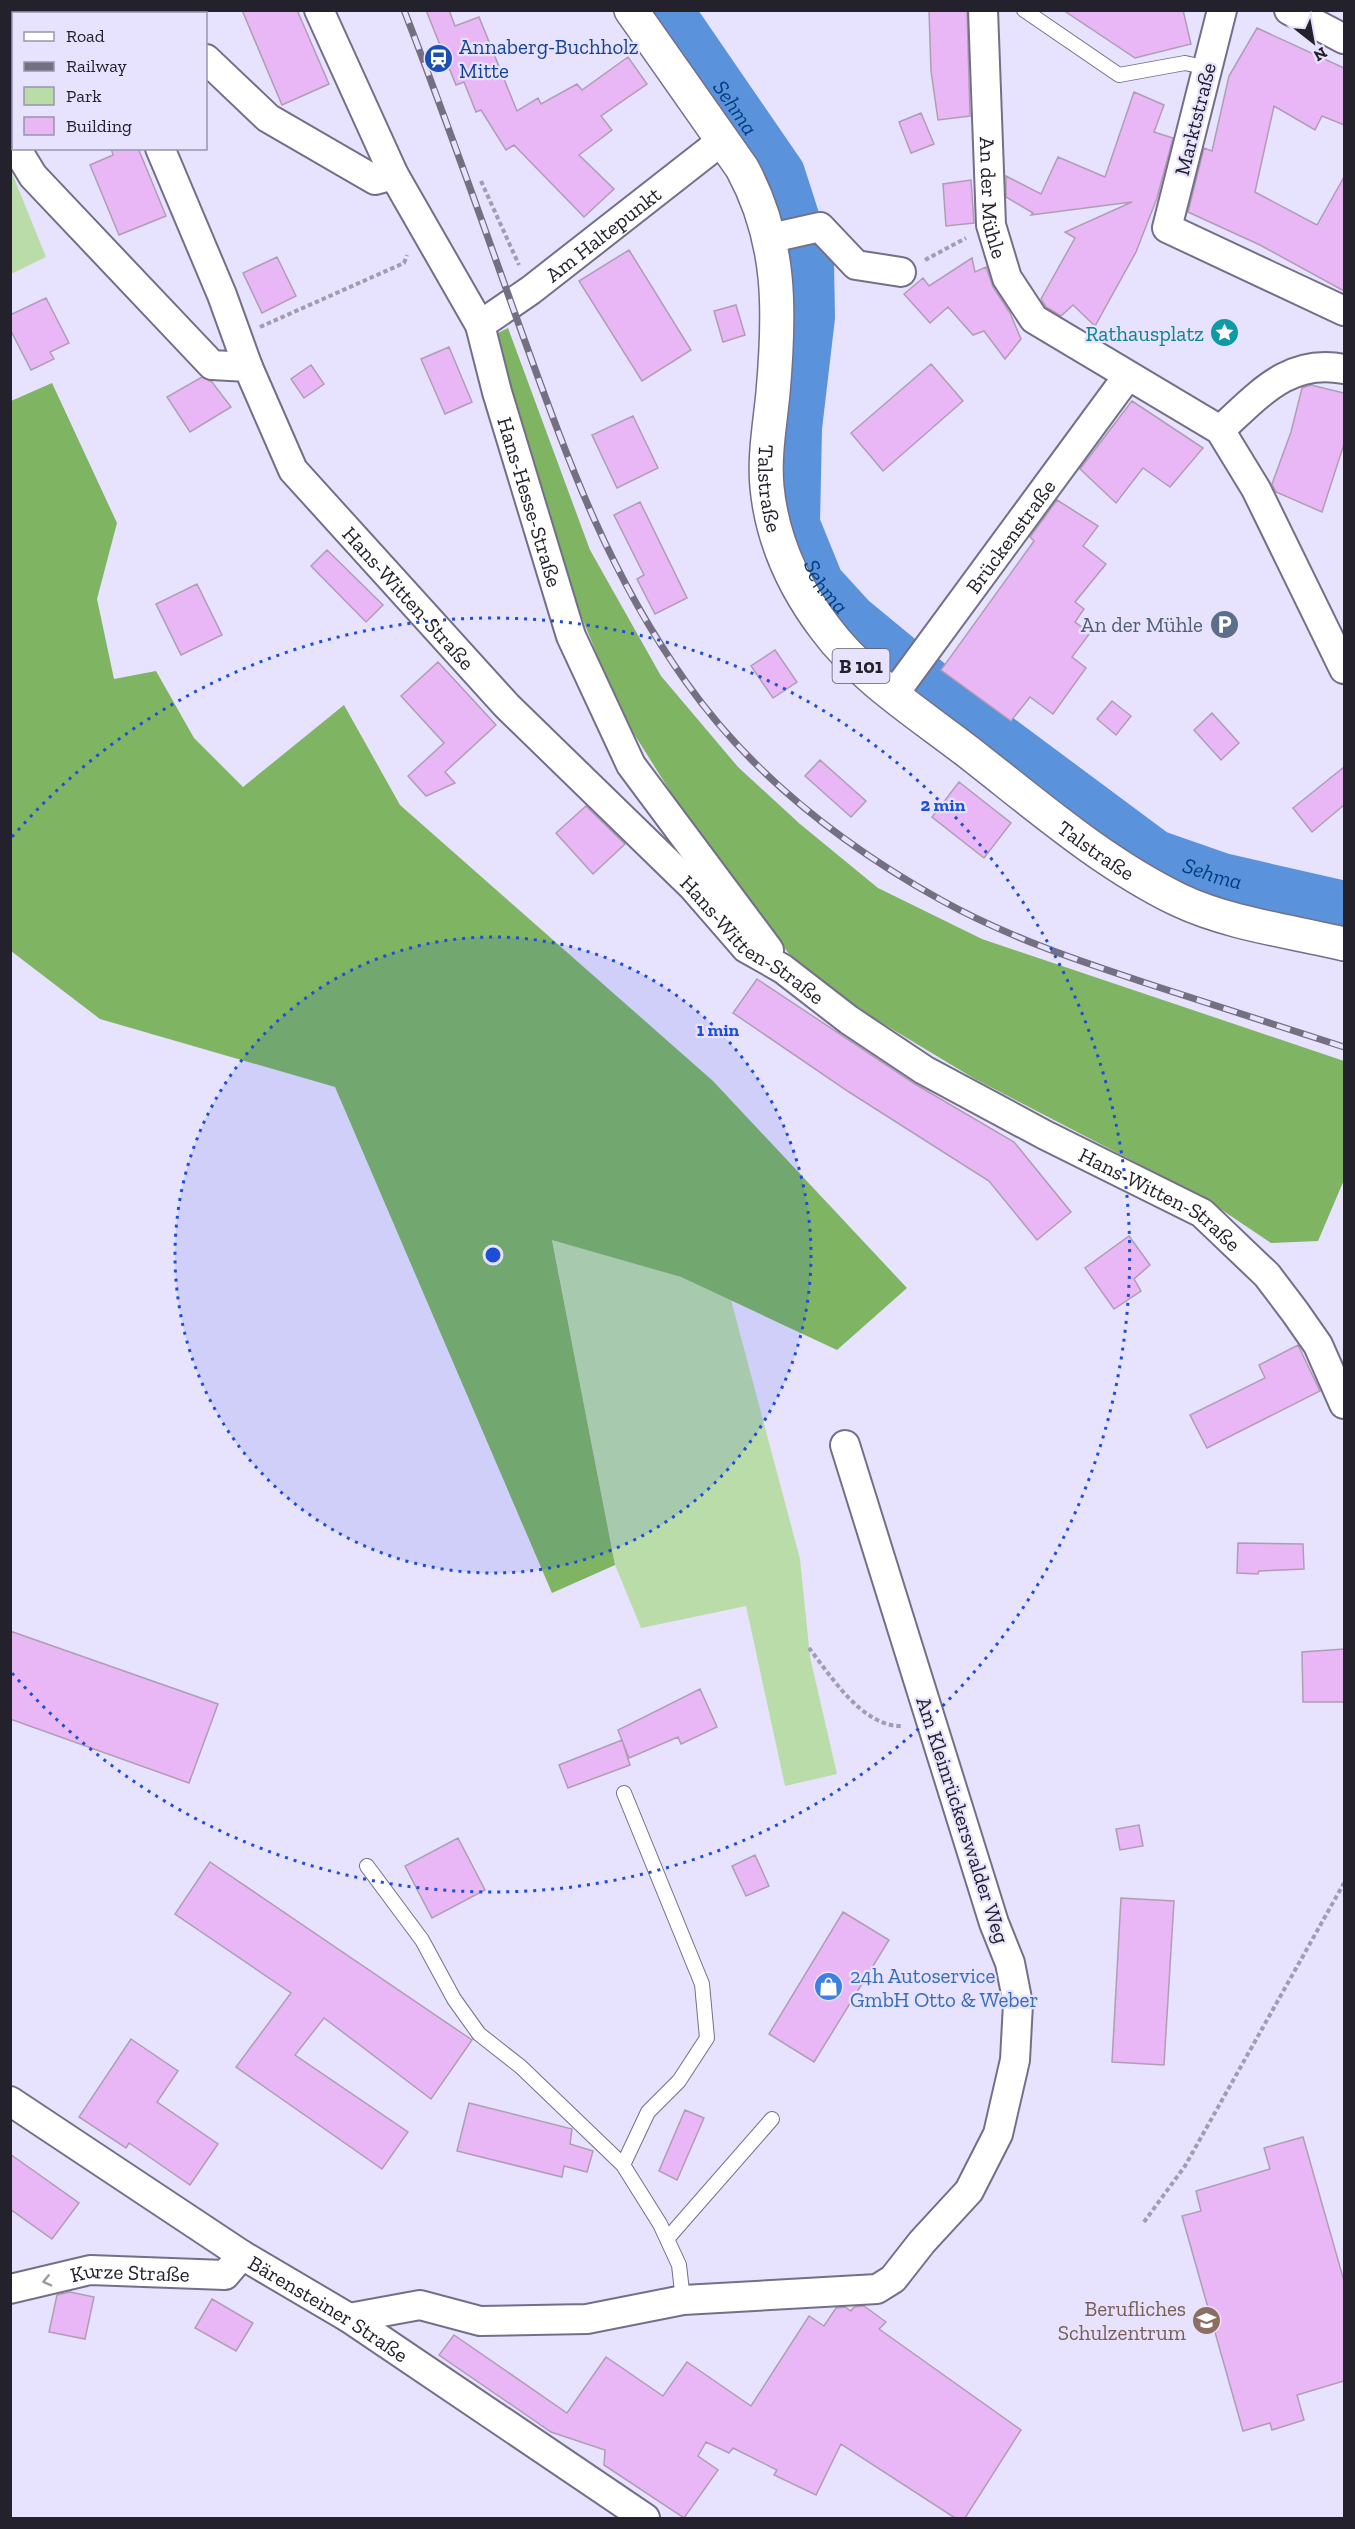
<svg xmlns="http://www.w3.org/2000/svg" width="1355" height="2529" viewBox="0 0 1355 2529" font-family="'Zilla Slab',serif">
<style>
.green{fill:#badca9}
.forest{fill:#7fb462}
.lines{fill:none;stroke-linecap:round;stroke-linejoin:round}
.river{stroke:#5a93dc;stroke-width:48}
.building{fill:#e9b7f6;stroke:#b09db4;stroke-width:1.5}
.service-casing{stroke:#746f88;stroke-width:16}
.minor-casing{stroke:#746f88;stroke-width:32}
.primary-casing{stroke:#746f88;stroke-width:36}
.path{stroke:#a09cb1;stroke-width:4;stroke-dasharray:4.5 3;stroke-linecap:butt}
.service{stroke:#fff;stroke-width:14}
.minor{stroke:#fff;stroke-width:28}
.primary{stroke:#fff;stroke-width:33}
.rail-casing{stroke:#747082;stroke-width:7}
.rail{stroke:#e7e2fe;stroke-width:4.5;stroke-dasharray:14;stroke-linecap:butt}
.oneway{stroke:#9c9ba0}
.ring{fill:none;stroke:#1d4ed8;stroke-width:3;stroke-dasharray:3 6}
.labels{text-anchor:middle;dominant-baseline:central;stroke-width:4.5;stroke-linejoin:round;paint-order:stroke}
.shield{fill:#e7e2fe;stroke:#5e5b6a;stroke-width:1.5}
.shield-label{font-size:20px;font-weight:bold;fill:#23212b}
.transit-label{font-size:21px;fill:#164399;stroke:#e7e2fe;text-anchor:start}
.street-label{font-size:21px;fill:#23212b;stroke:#e7e2fe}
.culture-label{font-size:21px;fill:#0d838f;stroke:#e7e2fe;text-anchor:end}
.service-label{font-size:21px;fill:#4e5e75;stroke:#e7e2fe;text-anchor:end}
.shop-label{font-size:21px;fill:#366cbe;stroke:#e7e2fe;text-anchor:start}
.education-label{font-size:21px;fill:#785e54;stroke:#e7e2fe;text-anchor:end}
.water-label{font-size:22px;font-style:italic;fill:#003e7f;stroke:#e7e2fe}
.centre{fill:#1d4ed8;stroke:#e7e2fe;stroke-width:3}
.ring-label{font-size:18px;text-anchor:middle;font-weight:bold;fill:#1d4ed8;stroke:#e7e2fe;stroke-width:4.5;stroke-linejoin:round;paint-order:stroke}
</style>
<rect width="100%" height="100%" fill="#e7e2fe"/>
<path class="green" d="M10,168L46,257L11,274H10Z
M552,1239L681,1277L731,1300L800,1559L810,1657L837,1774L785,1786L746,1606L641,1628L615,1565Z"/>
<path class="forest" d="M508,328L590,550L661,676L738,767L800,824L878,888L982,939L1344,1061V1180L1318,1241L1271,1243L1204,1198L975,1079L867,1014L789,954L678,804L621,713L564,574L496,334Z
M52,383L117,523L97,599L114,679L156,671L194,738L243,787L344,705L400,805L713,1081L907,1288L837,1350L681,1277L552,1240L615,1565L552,1593L335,1087L100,1019L11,951V401Z"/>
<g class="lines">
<path class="river" id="s1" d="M669,10L781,173L810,263L811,317L798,428L796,524L820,583L852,618L973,718L1156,854L1222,877L1344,905"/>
</g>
<path class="building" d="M242,10H297L329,84L282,105Z
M426,10H449L455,26L479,17L517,111L538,98L541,104L577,84L582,90L628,57L647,84L601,116L612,130L579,155L614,189L584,217L514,145L506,150L481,110L476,112L464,82L456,85Z
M929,10H967L970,116L938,120L931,71Z
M1063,10H1183L1191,44L1135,58Z
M1257,28L1344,68V125L1322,116L1315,130L1274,106L1255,192L1317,225L1344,177V291L1260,245L1188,212L1204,148L1212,151L1229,76Z
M1134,92L1164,105L1154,132L1173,138L1157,198L1136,252L1095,326L1073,305L1061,316L1046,307L1041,299L1075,238L1065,232L1132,202L1031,215L1033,213L1006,197V176L1041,194L1058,157L1105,177Z
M921,113L934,144L911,153L899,122Z
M111,148H138L166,216L119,235L90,165L113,155Z
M971,180L974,223L946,226L943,184Z
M629,250L691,350L642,381L579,281Z
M277,257L296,296L262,313L243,273Z
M972,258L975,272L986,267L993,287L1010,313L1021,339L1005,359L984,331L973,335L948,307L930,323L904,294L923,278L929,286Z
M46,298L69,343L50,352L54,359L31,370L10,329V315Z
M736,305L745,335L723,342L714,311Z
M449,347L472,402L445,414L421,359Z
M931,364L963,401L883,471L851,433Z
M311,365L324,384L304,398L291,379Z
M202,377L212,382L231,407L190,432L167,397Z
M1311,385L1344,393V444L1322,512L1276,492L1272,484L1291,432L1302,388Z
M1132,401L1203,448L1170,487L1143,468L1116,503L1080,469Z
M633,416L658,468L617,488L592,435Z
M1057,500L1098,526L1083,546L1106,564L1075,602L1084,609L1075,622L1090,633L1072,657L1086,668L1053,714L1030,697L1011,721L941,670L1034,541L1030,537Z
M640,502L687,598L655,614L637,579L644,575L614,515Z
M327,550L383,605L366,622L311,566Z
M197,584L222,635L181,655L156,604Z
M775,650L797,682L773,698L751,666Z
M438,662L496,725L445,772L455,783L426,796L408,776L444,743L401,696Z
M1112,701L1131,716L1116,735L1097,719Z
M1212,713L1239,743L1221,760L1194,730Z
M820,760L866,801L851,817L805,776Z
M1344,767V805L1312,832L1293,808Z
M959,782L1011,823L984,858L932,817Z
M586,806L625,844L593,874L556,833Z
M757,979L915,1084L1014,1142L1071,1212L1037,1240L989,1181L849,1092L733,1013Z
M1129,1236L1150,1265L1134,1279L1141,1291L1114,1309L1085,1268Z
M1298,1345L1320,1391L1207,1448L1190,1415L1265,1378L1259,1365Z
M1238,1543L1303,1544L1304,1569L1259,1571L1258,1574L1237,1573Z
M10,1631L218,1704L189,1783L10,1719Z
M1344,1649V1702H1303L1302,1652Z
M700,1689L717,1727L681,1744L678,1737L629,1758L618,1730Z
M622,1740L630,1765L568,1788L559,1765Z
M1139,1825L1143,1846L1120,1850L1116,1829Z
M458,1838L485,1890L432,1918L405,1866Z
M755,1855L769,1886L746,1896L732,1866Z
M210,1862L472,2040L431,2099L324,2018L295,2055L408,2132L382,2169L236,2067L291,1993L175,1914Z
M1121,1898L1174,1901L1164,2065L1112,2062Z
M843,1912L889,1940L814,2062L769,2034Z
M131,2039L178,2071L157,2102L218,2144L190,2185L129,2143L126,2148L79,2117Z
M469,2103L572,2129L570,2144L593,2151L587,2172L564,2166L562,2177L457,2151Z
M685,2110L704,2118L677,2180L659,2171Z
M1303,2137L1344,2281V2381L1297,2395L1304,2420L1272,2430L1270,2423L1243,2431L1182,2216L1201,2211L1196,2191L1270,2169L1264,2148Z
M10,2154L79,2203L52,2239L10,2209Z
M70,2292L94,2297L85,2339L49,2332L57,2295Z
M212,2299L253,2323L236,2351L195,2328Z
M864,2306L886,2322L879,2329L1021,2430L965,2518H955L841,2444L816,2495L774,2475L777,2470L733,2448L729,2453L706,2442L698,2456L718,2470L684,2518L604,2465L605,2450L551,2432L439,2355L454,2335L567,2413L606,2357L663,2396L687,2362L751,2406L809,2316L824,2326L836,2308L845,2307L851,2311L854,2307Z"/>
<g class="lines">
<defs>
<path id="service" d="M1024,10L1119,75L1185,63L1208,68
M624,1793L702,1984L707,2038L679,2081L648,2112L623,2165L660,2224L679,2265L683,2300
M367,1866L422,1940L454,1999L479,2034L521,2067L623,2165
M667,2239L772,2119"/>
<g id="minor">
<path d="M99,10L101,14"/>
<path d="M159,10L162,14"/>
<path id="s2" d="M319,10L394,175L480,325L497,392L571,636L631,765L769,950"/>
<path id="s3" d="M983,10L991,225L1007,278L1034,319L1220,430L1256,489L1344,669"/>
<path d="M1222,10L1167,228L1344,311"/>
<path d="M1289,10L1344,39"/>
<path d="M206,59L268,118L375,180L394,175"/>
<path id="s4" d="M16,148L33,176L212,365L248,367L293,470L507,706L693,887L746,948L783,969L849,1020L924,1070L1045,1135L1202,1213L1267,1275L1295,1312L1318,1345L1344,1404"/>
<path d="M160,148L222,295L248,367"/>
<path d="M771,238L820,227L856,265L901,272"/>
<path id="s5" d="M480,325L531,290L724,139"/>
<path d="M1220,430C1258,396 1288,358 1344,369"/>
<path id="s6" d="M894,694L1127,377"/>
<path id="s7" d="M10,2101L242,2255L349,2318L645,2518"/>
<path id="s8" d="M10,2289L90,2270L225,2275L242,2255"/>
<path d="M349,2318L420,2305L480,2321L587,2319L683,2300L877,2289L893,2279L922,2242L969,2191L998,2134L1015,2060L1018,2004L1010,1963L994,1923L845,1445"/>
</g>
<g id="primary">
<path id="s9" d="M631,10L742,168C782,241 780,313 773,393C770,424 764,456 767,487C772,539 794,587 825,628C862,678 919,714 967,751C1034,803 1102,863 1179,900C1230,924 1290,931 1344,944"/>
</g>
</defs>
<use href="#service" class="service-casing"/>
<use href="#minor" class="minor-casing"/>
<use href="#primary" class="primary-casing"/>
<path class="path" d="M481,181L519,265
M925,260L966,238
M260,327L404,263L407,255
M809,1648C831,1676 863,1728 903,1726
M1144,2222L1185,2166L1344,1883"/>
<use href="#service" class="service"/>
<use href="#minor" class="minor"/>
<use href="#primary" class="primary"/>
<defs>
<path id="rail" d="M404,10C446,118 484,227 523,336C568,460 608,573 686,682C751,774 844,846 941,900C1009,938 1085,963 1158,987C1220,1007 1282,1027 1344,1047"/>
</defs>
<use href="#rail" class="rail-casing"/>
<use href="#rail" class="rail"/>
</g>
<defs><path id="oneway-chevron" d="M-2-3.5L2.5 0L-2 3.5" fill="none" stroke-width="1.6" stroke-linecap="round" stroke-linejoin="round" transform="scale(1.5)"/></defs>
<use class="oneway" href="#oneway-chevron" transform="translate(47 2281) rotate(167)"/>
<circle cx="493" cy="1255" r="318" fill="#1d4ed8" fill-opacity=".12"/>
<g class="ring">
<circle cx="493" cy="1255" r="318"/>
<path d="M12 837A637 637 0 1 1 12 1673"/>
</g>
<defs>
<symbol id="station-disc" viewBox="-11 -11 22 22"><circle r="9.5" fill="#1a4fb4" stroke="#e7e2fe"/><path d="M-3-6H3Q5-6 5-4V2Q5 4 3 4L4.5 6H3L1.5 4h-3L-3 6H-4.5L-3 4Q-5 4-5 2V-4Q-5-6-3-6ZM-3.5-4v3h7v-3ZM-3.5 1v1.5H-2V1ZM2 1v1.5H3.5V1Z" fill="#fff"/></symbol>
<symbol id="sight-disc" viewBox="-11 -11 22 22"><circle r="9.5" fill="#0f9aa8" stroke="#e7e2fe"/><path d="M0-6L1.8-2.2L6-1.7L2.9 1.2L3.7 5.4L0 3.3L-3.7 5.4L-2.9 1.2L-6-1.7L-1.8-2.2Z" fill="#fff"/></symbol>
<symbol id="parking-disc" viewBox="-11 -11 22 22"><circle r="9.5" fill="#5c6f8a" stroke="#e7e2fe"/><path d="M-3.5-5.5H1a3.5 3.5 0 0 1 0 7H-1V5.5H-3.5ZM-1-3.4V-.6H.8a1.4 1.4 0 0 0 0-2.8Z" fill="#fff"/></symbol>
<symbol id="shop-disc" viewBox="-11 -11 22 22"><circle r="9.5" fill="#3f7fe0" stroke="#e7e2fe"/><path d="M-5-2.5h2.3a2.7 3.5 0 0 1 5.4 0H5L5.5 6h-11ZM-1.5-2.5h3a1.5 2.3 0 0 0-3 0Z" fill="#fff"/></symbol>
<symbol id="school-disc" viewBox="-11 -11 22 22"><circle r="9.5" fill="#8d6e63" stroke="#e7e2fe"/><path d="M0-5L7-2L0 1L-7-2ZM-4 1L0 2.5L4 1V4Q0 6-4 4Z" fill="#fff"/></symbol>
</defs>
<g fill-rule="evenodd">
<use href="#station-disc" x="422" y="42" width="33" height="33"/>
<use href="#sight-disc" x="1208" y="316" width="33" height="33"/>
<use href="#parking-disc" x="1208" y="608" width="33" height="33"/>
<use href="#shop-disc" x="812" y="1970" width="33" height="33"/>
<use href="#school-disc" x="1190" y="2304" width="33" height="33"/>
</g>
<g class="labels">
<rect class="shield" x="832.5" y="649" width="57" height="34" rx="4.5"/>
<g class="shield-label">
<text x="861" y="666">B 101</text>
</g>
<g class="transit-label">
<text x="459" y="46">Annaberg-Buchholz<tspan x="459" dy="24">Mitte</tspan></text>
</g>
<g class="street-label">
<text transform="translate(1195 119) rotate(-76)">Marktstraße</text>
<text stroke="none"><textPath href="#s3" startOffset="188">An der Mühle</textPath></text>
<text stroke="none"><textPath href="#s5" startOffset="153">Am Haltepunkt</textPath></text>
<text stroke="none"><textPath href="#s9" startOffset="520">Talstraße</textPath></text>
<text stroke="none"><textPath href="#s2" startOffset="538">Hans-Hesse-Straße</textPath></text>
<text stroke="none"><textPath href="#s6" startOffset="196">Brückenstraße</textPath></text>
<text stroke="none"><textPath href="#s4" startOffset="614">Hans-Witten-Straße</textPath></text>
<text stroke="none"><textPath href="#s9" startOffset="1024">Talstraße</textPath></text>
<text stroke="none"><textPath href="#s4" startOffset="1100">Hans-Witten-Straße</textPath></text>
<text stroke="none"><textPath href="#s4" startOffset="1586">Hans-Witten-Straße</textPath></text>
<text transform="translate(963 1820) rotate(72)">Am Kleinrückerswalder Weg</text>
<text stroke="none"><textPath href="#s8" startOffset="122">Kurze Straße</textPath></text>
<text stroke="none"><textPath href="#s7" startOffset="380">Bärensteiner Straße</textPath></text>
</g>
<g class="culture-label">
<text x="1204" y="333">Rathausplatz</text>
</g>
<g class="service-label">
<text x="1203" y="624">An der Mühle</text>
</g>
<g class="shop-label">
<text x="850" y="1975">24h Autoservice<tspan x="850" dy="24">GmbH Otto &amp; Weber</tspan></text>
</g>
<g class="education-label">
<text x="1186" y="2308">Berufliches<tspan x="1186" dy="24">Schulzentrum</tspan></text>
</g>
<g class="water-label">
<text stroke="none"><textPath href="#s1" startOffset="118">Sehma</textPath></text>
<text stroke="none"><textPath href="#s1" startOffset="624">Sehma</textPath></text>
<text stroke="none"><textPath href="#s1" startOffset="1110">Sehma</textPath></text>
</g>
</g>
<circle cx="493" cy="1255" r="9" class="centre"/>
<g class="ring-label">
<text x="943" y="811">2 min</text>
<text x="718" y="1036">1 min</text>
</g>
<rect width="1355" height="2529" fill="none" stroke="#23212b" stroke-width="24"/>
<rect x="12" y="12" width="195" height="138" fill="#e7e2fe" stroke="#9995aa" stroke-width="1.5"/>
<rect x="24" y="32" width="30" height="9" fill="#ffffff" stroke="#9995aa" stroke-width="1.5"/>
<text x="66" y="42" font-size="18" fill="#23212b">Road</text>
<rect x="24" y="62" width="30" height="9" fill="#747082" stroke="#9995aa" stroke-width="1.5"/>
<text x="66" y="72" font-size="18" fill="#23212b">Railway</text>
<rect x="24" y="87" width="30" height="18" fill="#badca9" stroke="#9995aa" stroke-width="1.5"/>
<text x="66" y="102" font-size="18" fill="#23212b">Park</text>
<rect x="24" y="117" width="30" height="18" fill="#e9b7f6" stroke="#9995aa" stroke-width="1.5"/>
<text x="66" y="132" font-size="18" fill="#23212b">Building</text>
<g transform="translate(1313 42) rotate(149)" stroke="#e7e2fe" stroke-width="4.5" paint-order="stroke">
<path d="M0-4.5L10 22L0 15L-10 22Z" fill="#23212b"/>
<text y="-9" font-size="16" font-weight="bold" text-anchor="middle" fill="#23212b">N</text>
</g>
</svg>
